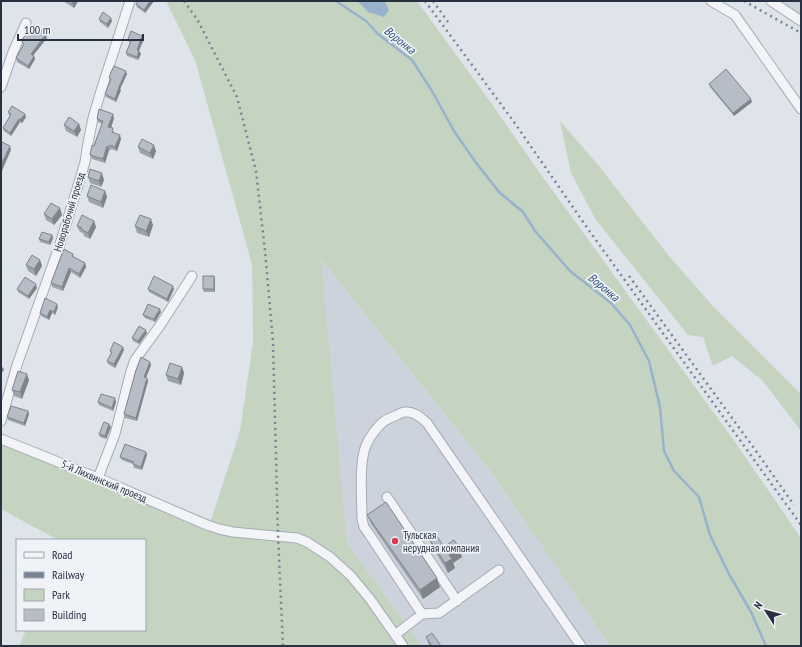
<svg xmlns="http://www.w3.org/2000/svg" width="802" height="647" viewBox="0 0 802 647" font-family="'PT Sans Narrow',sans-serif">
<style>
.built{fill:#cdd3dc}
.green{fill:#c5d4c0}
.water{fill:#98b2cc}
.lines{fill:none;stroke-linecap:round;stroke-linejoin:round}
.stream{stroke:#98b2cc;stroke-width:2.5}
.minor-casing{stroke:#a4abb4;stroke-width:11}
.minor{stroke:#f2f4f7;stroke-width:9}
.rail{stroke:#788394;stroke-width:2.5;stroke-dasharray:2 4;stroke-linecap:butt}
.wall{fill:#9da3ab}
.shaded-wall{fill:#7f848b}
.building{fill:#b6bdc7;stroke:#7f848b}
.poi-dot{fill:#d73c57;stroke:#eff2f7;stroke-width:1.5}
.labels{text-anchor:middle;dominant-baseline:central;stroke-width:3.5;stroke-linejoin:round;paint-order:stroke}
.street-label{font-size:11px;fill:#273142;stroke:#eff2f7}
.poi-label{font-size:11px;fill:#273142;stroke:#eff2f7;text-anchor:start}
.water-label{font-size:12px;font-style:italic;fill:#2e5179;stroke:#eff2f7}
</style>
<rect width="100%" height="100%" fill="#dfe4ea"/>
<path class="built" d="M765,1H801V26L780,10Z
M320,258L494,476L610,646H422L347,543Z"/>
<path class="green" d="M166,1H357L368,12L389,10L385,1H417L494,107L537,169L735,442L801,538V646H610L494,476L321,259L347,543L422,646H19L26,630H145V540H58L1,509V437L211,520L240,431L253,342L252,264L195,60Z
M560,121L599,166L669,256L712,305L801,394V431L763,381L732,356L713,366L703,337L688,335L596,220L571,173Z"/>
<path class="water" d="M357,1H385L389,10L384,17L368,12Z"/>
<g class="lines">
<path class="stream" d="M336,1L366,21L378,34L412,60L432,91L454,131L474,160L499,192L523,212L535,231L570,271L611,303L630,325L649,361L660,407L664,451L674,471L699,497L710,535L729,574L751,612L766,646"/>
<defs>
<path id="minor" d="M711,1L735,15L801,109
M771,1L801,21
M1,87L13,52L26,23
M1,421L17,365L60,244L80,179L85,162L88,143L93,118L100,94L130,1
M1,439L98,478L207,525L219,529L233,532L297,538L307,542L330,557L351,576L370,599L403,646
M98,478L115,434L131,371L135,360L140,353L159,327L192,276
M387,497L457,601
M422,614L439,613L499,570
M395,635L422,614L369,534L364,527L362,519C362,498 359,467 365,448C368,439 376,428 383,422C387,419 392,417 397,415C399,414 402,412 405,412C413,411 422,418 427,423L581,646"/>
</defs>
<use href="#minor" class="minor-casing"/>
<use href="#minor" class="minor"/>
<path class="rail" d="M184,1L197,19L237,97L256,171L265,251L273,342L278,535L283,646
M425,1L514,122L588,229L801,525
M433,1L448,22
M744,1L801,33
M629,276L756,451L794,505"/>
</g>
<path class="wall" d="M63,1H78L74,8Z
M154,1L145,13L137,7L136,4Z
M99,19L112,21L108,28L100,22Z
M142,36L144,39L139,50L141,54L138,60L127,56L126,53L130,43L129,42L128,39Z
M47,38L33,55L34,56L35,59L29,69L17,62L16,58L24,45L22,42Z
M127,74L120,89L121,90L116,102L106,97L105,94L110,80L109,78Z
M709,84L752,102L734,116L710,87Z
M8,112L26,117L22,123L20,122L11,136L4,131L3,128L10,116L9,115Z
M114,118L111,128L114,132V133L121,139L117,151L111,149L110,151L109,150L105,163L92,159L90,155L102,124L98,122L97,119Z
M79,124L81,130L77,137L66,131L64,125Z
M138,147L156,151L153,159L140,153Z
M88,177L104,180L101,187L90,183Z
M105,191L107,197L103,208L89,202L87,196Z
M60,208L62,215L54,225L46,220L44,214Z
M94,221L96,227L90,239L84,236L83,233L80,232L77,226Z
M153,225L149,237L137,233L135,226Z
M52,235L53,238L50,245L40,242L39,239Z
M73,254L74,258L85,263L86,267L80,278L71,272L63,291L52,287L51,283Z
M40,260L42,266L36,276L28,271L26,265Z
M214,276L215,279V292H204L203,289Z
M37,288L29,299L18,292L17,289Z
M148,289H174L168,302L149,292Z
M58,307L55,315L52,313L49,320L41,316L40,313Z
M161,312L155,322L145,318L143,315Z
M147,333L139,344L133,341L132,338Z
M124,350L115,368L108,364L107,361L111,354L110,351Z
M150,362L151,365L146,378L148,381L137,421L125,418L124,414Z
M182,367L184,373L181,385L168,381L166,375Z
M29,380L22,399L14,396L12,390Z
M98,402H116L113,411L99,405Z
M28,411L29,414L25,426L8,420L7,417Z
M111,427L106,439L100,437L99,434Z
M146,452L147,455L142,470L134,468L133,464L122,460L120,457Z
M367,515L440,587L423,599L371,524Z
M429,539L462,557L453,563L455,568L448,573L433,548Z
M426,637L441,646H430L428,643Z"/>
<path class="shaded-wall" d="M72,1H78L74,8L72,2Z
M150,1H154L145,13L144,10Z
M111,18L112,21L108,28L107,24Z
M46,34L47,38L32,57L31,54Z
M142,36L144,39L138,53L137,50Z
M139,51L141,54L138,60L137,57Z
M34,56L35,59L29,69L28,66Z
M126,71L127,74L120,89L121,90L116,102L115,99L119,87Z
M751,99L752,102L734,116L733,113Z
M25,114L26,117L22,123L20,120Z
M113,114L114,118L110,131L108,127Z
M19,119L20,122L11,136L10,133Z
M79,124L81,130L77,137L74,131Z
M120,135L121,139L117,151L115,147Z
M154,145L156,151L153,159L150,153Z
M10,146L11,150L1,173V165Z
M107,146L109,150L105,163L103,159Z
M102,173L104,180L101,187L99,181Z
M105,191L107,197L103,208L101,202Z
M60,208L62,215L54,225L52,219Z
M151,219L153,225L149,237L146,231Z
M94,221L96,227L90,239L88,233Z
M52,235L53,238L50,245L49,242Z
M40,260L42,266L36,276L34,269Z
M85,263L86,267L80,278L79,274Z
M69,268L71,272L63,291L62,287Z
M214,276L215,279V292L214,289Z
M36,284L37,288L29,299L28,296Z
M173,286L174,289L168,302L167,299Z
M57,304L58,307L55,315L54,312Z
M160,309L161,312L155,322L154,319Z
M50,310L52,313L49,320L47,317Z
M146,330L147,333L139,344L138,341Z
M123,347L124,350L115,368L114,364Z
M150,362L151,365L145,380L144,377Z
M3,367L4,370L1,374V369Z
M182,367L184,373L181,385L178,379Z
M27,374L29,380L22,399L20,392Z
M147,378L148,381L137,421L136,418Z
M115,398L116,402L113,411L112,408Z
M28,411L29,414L25,426L24,423Z
M109,424L111,427L106,439L105,436Z
M146,452L147,455L142,470L141,467Z
M459,548L462,557L453,563L455,568L448,573L445,563L449,555Z
M437,578L440,587L423,599L420,590Z"/>
<path class="building" d="M138,1H150L144,10L136,4Z
M103,12L111,18L107,24L99,19Z
M34,25L46,34L31,54L34,56L28,66L16,58L24,44L22,42L23,38Z
M131,31L142,36L137,50L139,51L137,57L126,53L131,41L128,39Z
M114,66L126,71L119,87L115,99L105,94L111,79L109,78L111,72Z
M726,69L751,99L733,113L709,84Z
M12,106L25,114L20,120L19,119L10,133L3,128L11,114L8,112Z
M99,109L113,114L108,127L113,128L112,132L120,135L115,147L110,145L109,147L107,146L103,159L90,155L92,145L94,146L103,121L97,119Z
M69,117L79,124L74,131L64,125Z
M142,139L154,145L150,153L138,147Z
M2,142L10,146L1,165V145Z
M90,169L102,173L99,181L88,177Z
M91,185L105,191L101,202L87,196Z
M51,203L60,208L52,219L44,214Z
M82,215L94,221L88,233L81,229L82,228L77,226Z
M140,215L151,219L146,231L135,226Z
M42,232L52,235L49,242L39,239Z
M64,249L73,254L72,256L85,263L79,274L69,268L62,287L51,283Z
M32,255L40,260L34,269L26,265Z
M154,276L173,286L167,299L148,289Z
M203,276H214V289H203Z
M25,277L36,284L28,296L17,289Z
M45,298L57,304L54,312L50,310L47,317L40,313Z
M148,304L160,309L154,319L143,315Z
M139,326L146,330L138,341L132,338Z
M114,342L123,347L114,364L107,361L112,352L110,351Z
M141,357L150,362L144,377L147,378L136,418L124,414L136,370Z
M170,363L182,367L178,379L166,375Z
M18,371L27,374L20,392L12,390Z
M101,394L115,398L112,408L98,402Z
M11,406L28,411L24,423L7,417Z
M104,422L109,424L105,436L99,434Z
M125,444L146,452L141,467L133,464L134,462L120,457Z
M386,502L437,578L420,590L367,515Z
M436,535L444,547L454,540L459,548L449,555L452,559L445,563L429,539Z
M432,633L441,646H432L426,637Z"/>
<circle class="poi-dot" cx="395" cy="541" r="4"/>
<g class="labels">
<g class="street-label">
<text transform="translate(69 212) rotate(-73)">Новорабочий проезд</text>
<text transform="translate(104 481) rotate(23)">5-й Лихвинский проезд</text>
</g>
<g class="poi-label">
<text x="403" y="535">Тульская<tspan x="403" dy="13">нерудная компания</tspan></text>
</g>
<g class="water-label">
<text transform="translate(400 40) rotate(39)">Воронка</text>
<text transform="translate(604 287) rotate(40)">Воронка</text>
</g>
</g>
<rect width="802" height="647" fill="none" stroke="#273142" stroke-width="4"/>
<rect x="16" y="539" width="130" height="92" fill="#eff2f7" stroke="#9fa5af"/>
<rect x="24" y="552" width="20" height="6" fill="#f2f4f7" stroke="#9fa5af"/>
<text x="52" y="559" font-size="12" fill="#273142">Road</text>
<rect x="24" y="572" width="20" height="6" fill="#788394" stroke="#9fa5af"/>
<text x="52" y="579" font-size="12" fill="#273142">Railway</text>
<rect x="24" y="589" width="20" height="12" fill="#c5d4c0" stroke="#9fa5af"/>
<text x="52" y="599" font-size="12" fill="#273142">Park</text>
<rect x="24" y="609" width="20" height="12" fill="#b6bdc7" stroke="#9fa5af"/>
<text x="52" y="619" font-size="12" fill="#273142">Building</text>
<g transform="translate(766 611) rotate(306)" stroke="#eff2f7" stroke-width="3" paint-order="stroke">
<path d="M0-3L7 15L0 10L-7 15Z" fill="#273142"/>
<text y="-6" font-size="11" font-weight="bold" text-anchor="middle" fill="#273142">N</text>
</g>
<path d="M18 34v6h125v-6" fill="none" stroke="#273142" stroke-width="2"/>
<text x="24" y="34" font-size="12" fill="#273142" stroke="#eff2f7" stroke-width="3" paint-order="stroke">100 m</text>
</svg>
